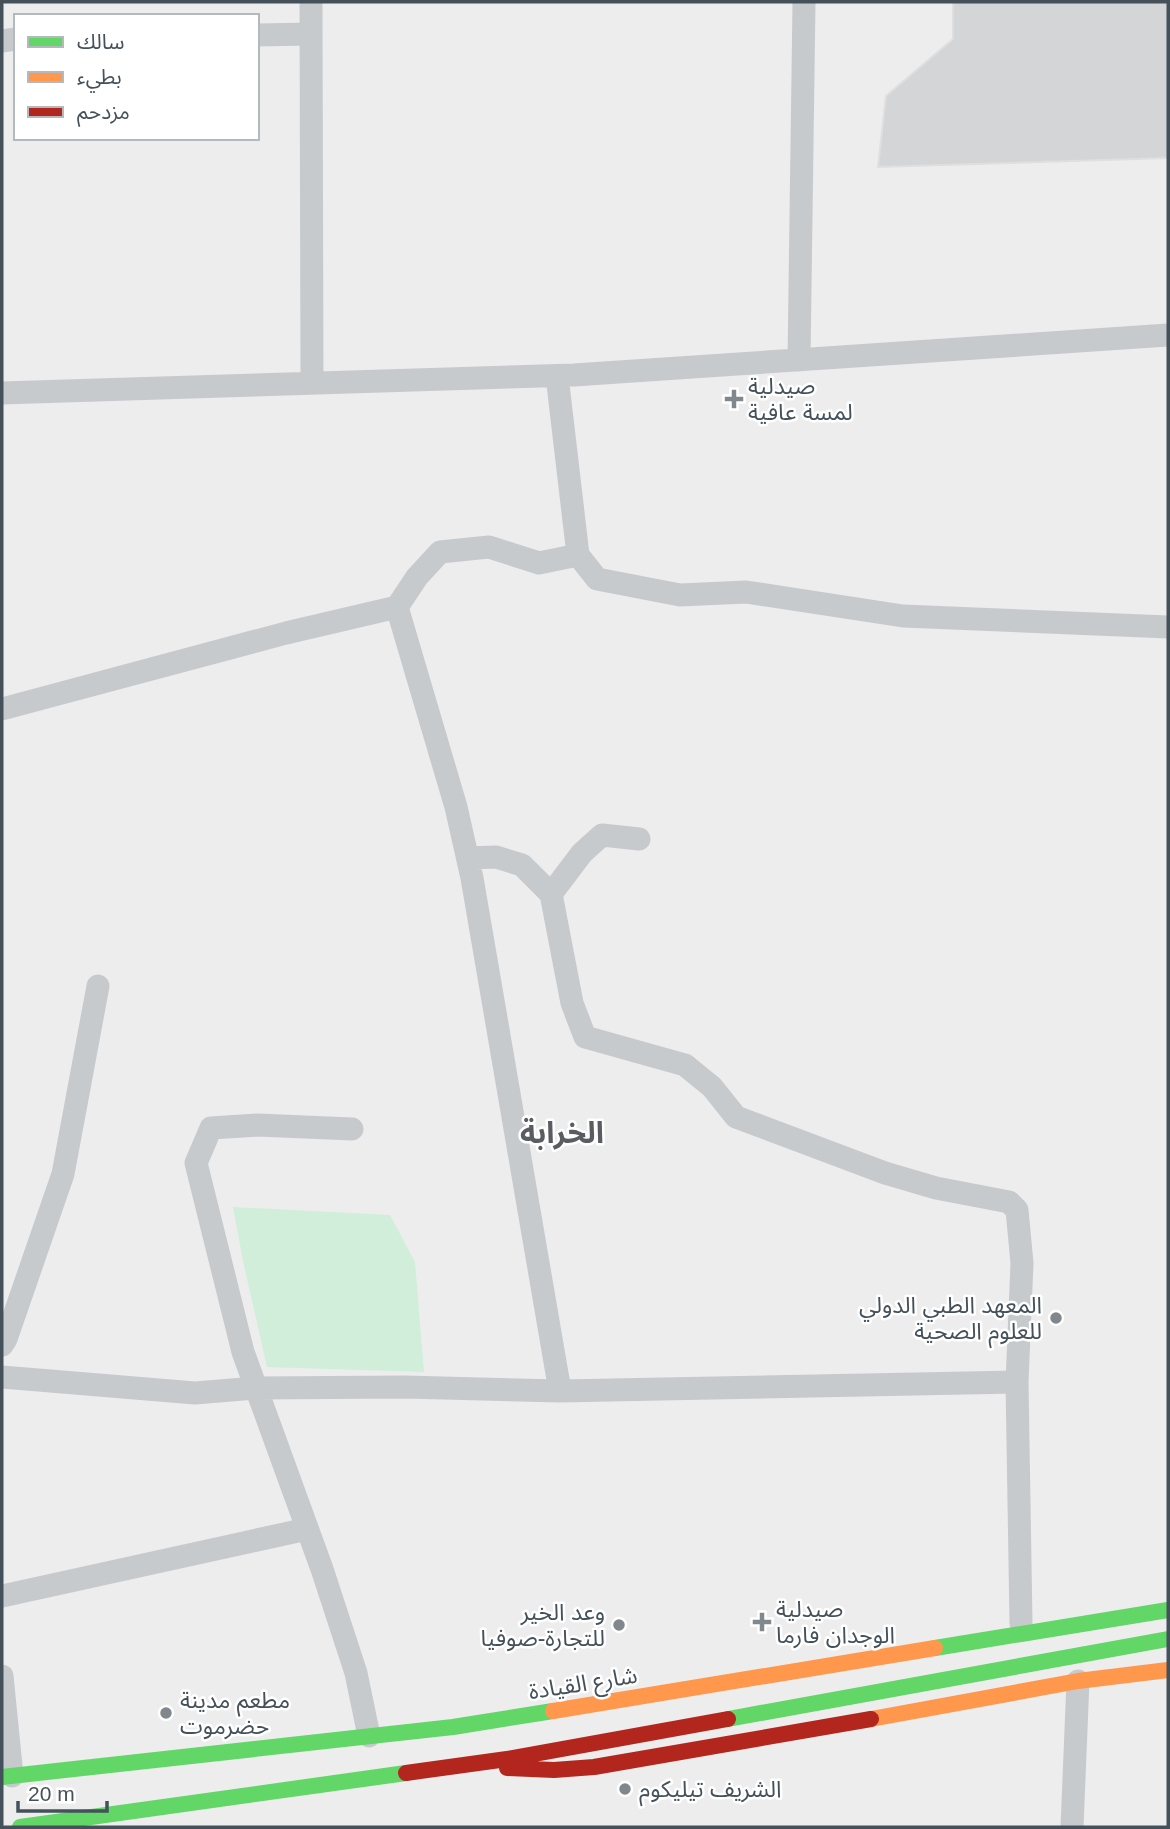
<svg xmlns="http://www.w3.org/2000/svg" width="1170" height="1829" viewBox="0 0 1170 1829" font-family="Helvetica,'Noto Sans Arabic',sans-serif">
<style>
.green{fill:#d0eed9}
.building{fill:#d4d5d6;stroke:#dfdfe0;stroke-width:2}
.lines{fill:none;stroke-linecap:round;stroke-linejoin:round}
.street{stroke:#c7cacc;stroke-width:23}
.fast{stroke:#63d668;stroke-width:16}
.slow{stroke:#ff974d;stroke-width:16}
.jam{stroke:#b3261e;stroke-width:16}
.poi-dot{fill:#80888d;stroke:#fff;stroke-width:2.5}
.labels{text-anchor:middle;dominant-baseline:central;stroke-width:5;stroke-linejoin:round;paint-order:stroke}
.poi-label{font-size:23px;fill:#44515a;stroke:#fff;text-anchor:start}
.street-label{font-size:23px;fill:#44515a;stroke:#fff}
.district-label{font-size:30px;font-weight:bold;fill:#595d61;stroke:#fff}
</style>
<rect width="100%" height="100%" fill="#eeeded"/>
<path class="green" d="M233,1207L390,1215L415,1262L424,1372L267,1367L243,1261Z"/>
<path class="building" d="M953,2H1168V158L878,167L886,96L953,39Z"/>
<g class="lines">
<path class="street" d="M311,2L312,383
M257,35L311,34
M2,41L16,39
M799,360L804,2
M557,376L578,555
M2,393L574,375L1168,335
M397,607L456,807L472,878L560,1391
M2,709L286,633L397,607L417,577L440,552L489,547L539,563L578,555L597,579L680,595L746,592L903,616L1168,627
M468,858L496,857L522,865L551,894L572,1003L585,1037L685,1065L712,1087L736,1117L885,1173L936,1188L1009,1202L1017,1210L1022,1263L1017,1382L1021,1623
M551,894L582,853L602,835L639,839
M352,1129L258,1125L211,1128L196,1163L243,1352L322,1569L356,1673L369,1736
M2,1345L6,1339L63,1174L98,986
M2,1377L195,1393L256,1388L405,1387L560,1391L1017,1382
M2,1596L307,1529
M2,1676L12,1776
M1072,1827L1078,1681"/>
<path class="fast" d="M935,1648L1168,1610
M728,1719L1168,1639
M2,1777L453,1727L553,1711
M20,1827L406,1773"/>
<path class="slow" d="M553,1711L935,1648
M871,1719L1078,1681L1168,1670"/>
<path class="jam" d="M507,1768L554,1770L594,1767L871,1719
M406,1773L507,1759L728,1719"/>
</g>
<g class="poi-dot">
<path d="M730.5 388.5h7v7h7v7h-7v7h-7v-7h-7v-7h7z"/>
<circle cx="1056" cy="1318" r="7"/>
<path d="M758.5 1611.5h7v7h7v7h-7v7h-7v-7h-7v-7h7z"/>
<circle cx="619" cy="1625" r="7"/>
<circle cx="166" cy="1713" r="7"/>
<circle cx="625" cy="1789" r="7"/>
</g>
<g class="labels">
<g class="poi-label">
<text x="748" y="386">صيدلية<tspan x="748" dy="26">لمسة عافية</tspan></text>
<text x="1042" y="1305" text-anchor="end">المعهد الطبي الدولي<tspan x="1042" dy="26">للعلوم الصحية</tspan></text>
<text x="776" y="1609">صيدلية<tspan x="776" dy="26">الوجدان فارما</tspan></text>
<text x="605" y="1612" text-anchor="end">وعد الخير<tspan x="605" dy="26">للتجارة-صوفيا</tspan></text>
<text x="180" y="1700">مطعم مدينة<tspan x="180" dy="26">حضرموت</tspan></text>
<text x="639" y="1789">الشريف تيليكوم</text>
</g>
<g class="street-label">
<text transform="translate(583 1683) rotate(-9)">شارع القيادة</text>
</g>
<g class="district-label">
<text x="562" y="1132">الخرابة</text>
</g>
</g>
<rect width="1170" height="1829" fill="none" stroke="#44515a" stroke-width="7"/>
<rect x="14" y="14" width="245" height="126" fill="#ffffff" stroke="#b4b9bd" stroke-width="2"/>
<rect x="28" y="37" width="35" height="10" fill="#63d668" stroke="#b4b9bd" stroke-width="2"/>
<text x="77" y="49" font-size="21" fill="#44515a">سالك</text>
<rect x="28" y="72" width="35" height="10" fill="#ff974d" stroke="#b4b9bd" stroke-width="2"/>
<text x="77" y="84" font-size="21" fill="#44515a">بطيء</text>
<rect x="28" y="107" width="35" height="10" fill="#b3261e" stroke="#b4b9bd" stroke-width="2"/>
<text x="77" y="119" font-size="21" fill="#44515a">مزدحم</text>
<path d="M18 1801v10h89v-10" fill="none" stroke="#44515a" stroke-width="3.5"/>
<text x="28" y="1801" font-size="21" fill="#44515a" stroke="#ffffff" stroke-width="5" paint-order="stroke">20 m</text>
</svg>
